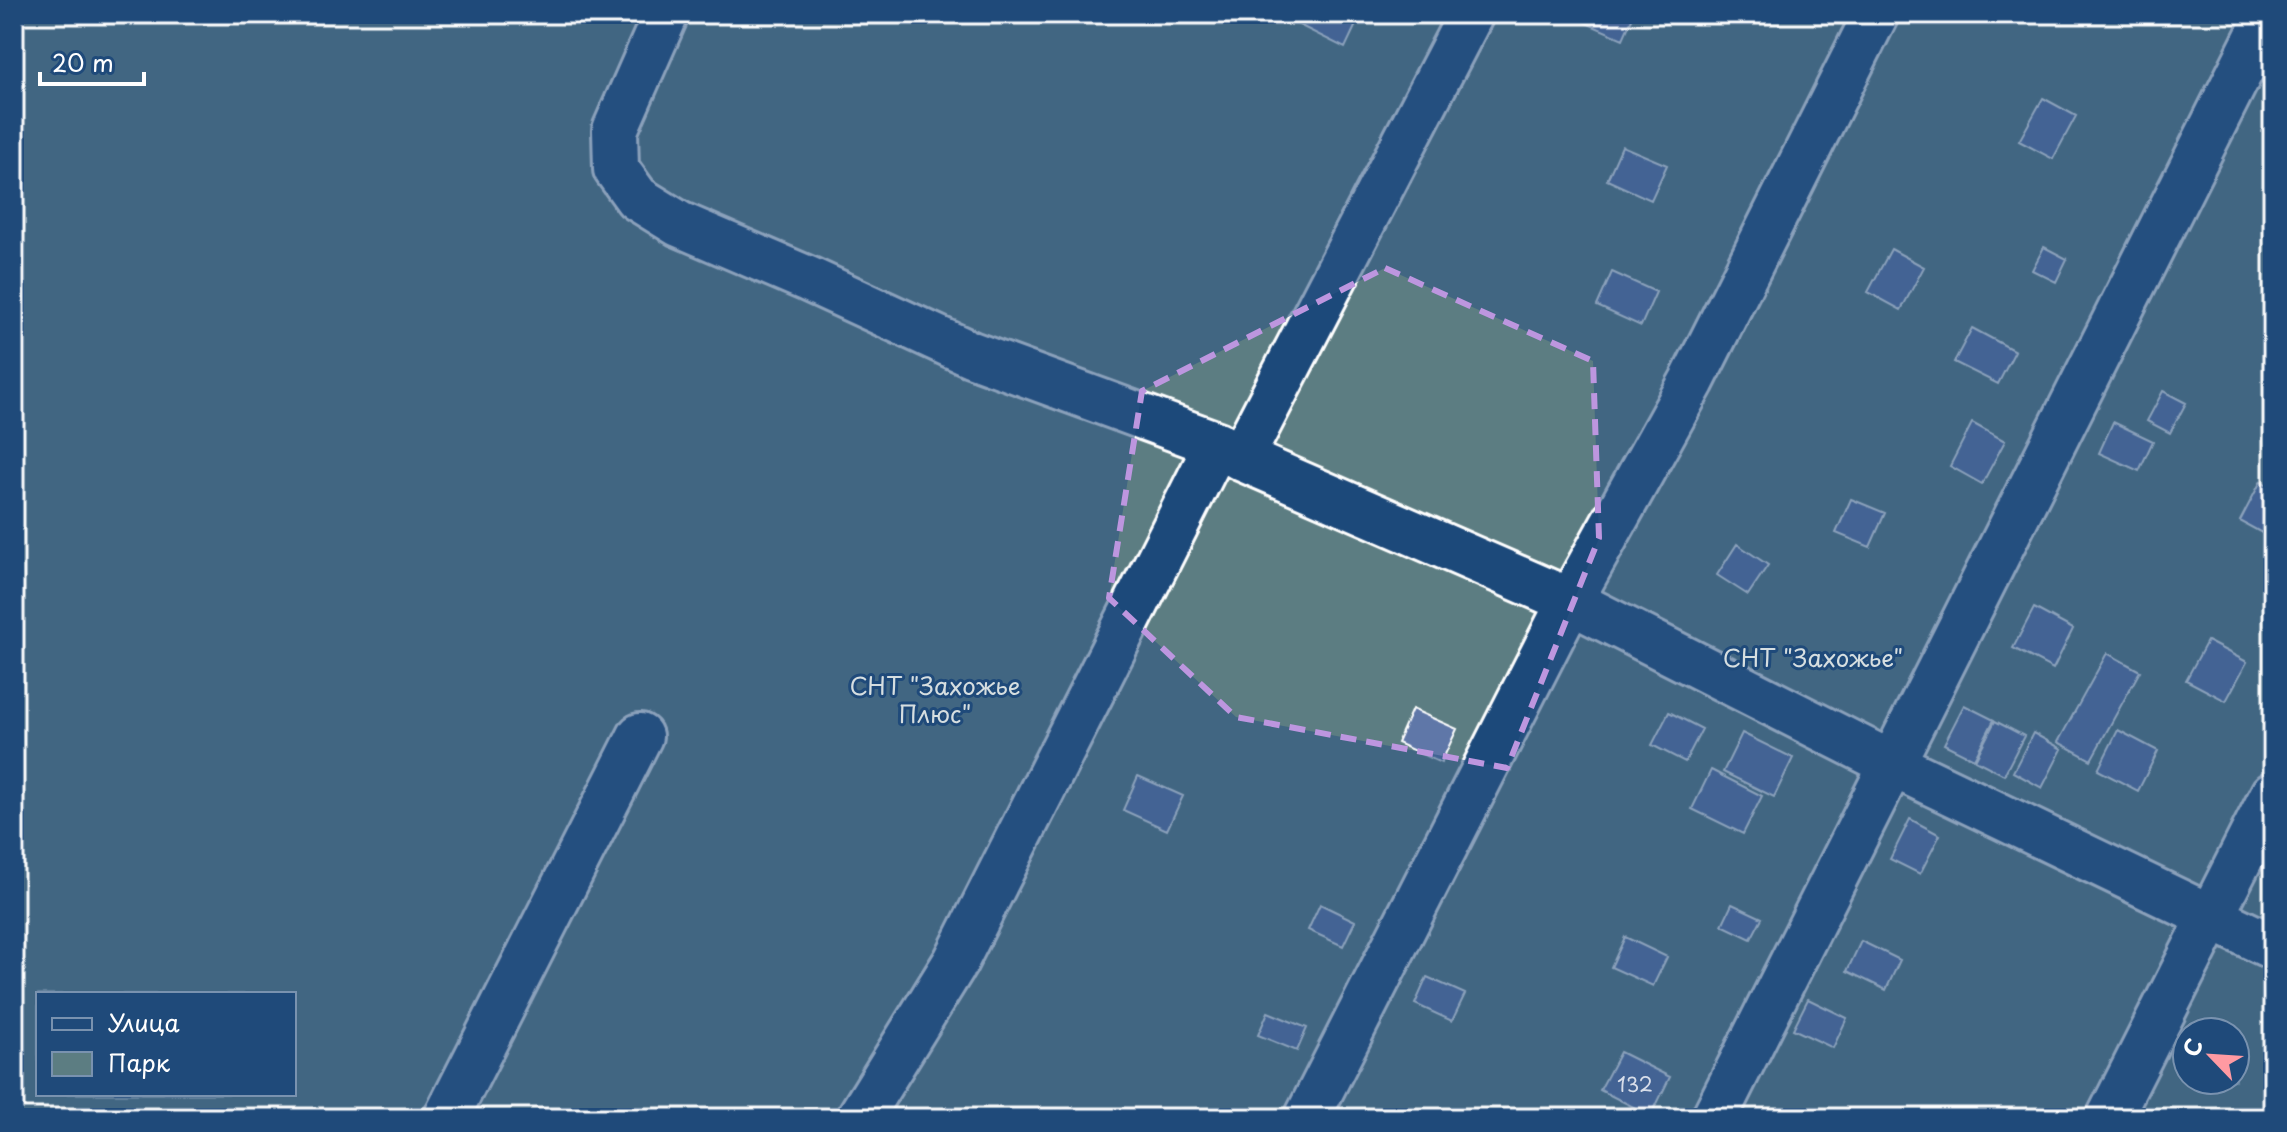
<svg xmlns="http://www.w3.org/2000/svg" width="2287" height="1132" viewBox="0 0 2287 1132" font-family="'Playpen Sans',sans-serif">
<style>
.green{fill:#5c7d82;stroke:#aebec0;stroke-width:2;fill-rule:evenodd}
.building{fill:#5e77a8;stroke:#fff;stroke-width:2}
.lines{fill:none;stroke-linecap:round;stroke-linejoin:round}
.minor-casing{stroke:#fff;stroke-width:50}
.minor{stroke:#1f4a7a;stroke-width:44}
.marked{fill:none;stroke:#bd96df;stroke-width:6;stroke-dasharray:16 10;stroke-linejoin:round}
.labels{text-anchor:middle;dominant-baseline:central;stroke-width:6;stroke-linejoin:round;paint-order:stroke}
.number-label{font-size:20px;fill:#d7dde9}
.park-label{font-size:24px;fill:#d6dee0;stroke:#1f4a7a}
</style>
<rect width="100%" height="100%" fill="#2c5383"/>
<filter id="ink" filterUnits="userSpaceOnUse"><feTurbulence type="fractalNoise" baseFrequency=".0125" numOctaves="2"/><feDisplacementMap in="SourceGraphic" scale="16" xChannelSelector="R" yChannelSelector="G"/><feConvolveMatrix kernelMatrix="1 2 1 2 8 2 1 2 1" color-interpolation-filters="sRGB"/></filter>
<g filter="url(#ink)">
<path class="green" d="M14,14H2273V1118H14ZM38,994H294V1094H38ZM2187,1032H2235V1080H2187Z"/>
<path class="building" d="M1302,14H1361L1345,48L1297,24Z
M1581,14H1634L1623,39L1579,20Z
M1970,14H1993L1988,24Z
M2043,98L2076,116L2053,159L2019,141Z
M1622,146L1667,165L1651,200L1607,180Z
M2044,247L2067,259L2056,282L2032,270Z
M1891,249L1924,267L1901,310L1868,292Z
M1612,272L1656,292L1641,326L1597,306Z
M1972,328L2015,351L1998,384L1954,362Z
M2163,391L2186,403L2170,433L2147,421Z
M2113,422L2153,441L2139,471L2099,453Z
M1972,423L2005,441L1982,484L1950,466Z
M2261,481L2273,488V539L2240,521Z
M1851,499L1885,513L1870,547L1836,533Z
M1737,544L1768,565L1748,595L1717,575Z
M2034,608L2073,629L2053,669L2013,648Z
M2207,641L2247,662L2226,701L2186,680Z
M2107,653L2140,671L2091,760L2058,742Z
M1964,705L1994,720L1974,759L1944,744Z
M1412,709L1457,729L1441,763L1397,743Z
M1669,712L1702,729L1685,762L1652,745Z
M1995,721L2024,736L2004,775L1975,760Z
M2118,730L2158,751L2138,791L2098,770Z
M1742,733L1793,758L1774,797L1723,772Z
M2033,733L2062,749L2042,788L2013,772Z
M1711,770L1762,796L1743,834L1692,809Z
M1138,776L1183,796L1167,830L1123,810Z
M1910,819L1940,835L1920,874L1890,859Z
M1320,904L1355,921L1343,946L1308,930Z
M1732,904L1762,918L1751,939L1722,925Z
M1625,937L1667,957L1653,986L1611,967Z
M1861,941L1900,960L1886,990L1847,971Z
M1427,977L1465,994L1452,1021L1415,1004Z
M1808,999L1847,1018L1833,1048L1793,1029Z
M1268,1012L1307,1028L1297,1051L1258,1035Z
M1620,1052L1670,1077L1651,1116L1600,1090Z"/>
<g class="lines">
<defs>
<path id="minor" d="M666,14L615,130L616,169L637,198L679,224L808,279L971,354L1217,444L1241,458L1570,601L1892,764L2273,947
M1241,458L1471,14
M446,1118L640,736
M859,1118L956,961L1217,444
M1307,1118L1570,601L1692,381L1876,14
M1714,1118L2269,14
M2109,1118L2273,794"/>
</defs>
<use href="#minor" class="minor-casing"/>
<use href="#minor" class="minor"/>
</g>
</g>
<path d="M0 0H2287V1132H0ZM1385,268L1593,361L1599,538L1507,768L1236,717L1109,598L1142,391Z" fill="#2c5383" fill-opacity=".55" fill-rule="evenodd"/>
<path class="marked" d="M1385,268L1593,361L1599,538L1507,768L1236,717L1109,598L1142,391Z"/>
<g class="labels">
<g class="number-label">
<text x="1635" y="1084">132</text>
</g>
<g class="park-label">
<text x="1813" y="657">СНТ "Захожье"</text>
<text x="935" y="685">СНТ "Захожье<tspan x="935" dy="28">Плюс"</tspan></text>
</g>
</g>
<rect width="2287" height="1132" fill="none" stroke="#1f4a7a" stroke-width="48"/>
<rect x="24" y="24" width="2239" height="1084" fill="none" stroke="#fff" stroke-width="3" filter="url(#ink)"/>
<rect x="36" y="992" width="260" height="104" fill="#1f4a7a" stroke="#7992af" stroke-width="2"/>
<rect x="52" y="1018" width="40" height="12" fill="#1f4a7a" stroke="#7992af" stroke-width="2"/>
<text x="108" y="1032" font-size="24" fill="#ffffff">Улица</text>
<rect x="52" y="1052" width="40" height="24" fill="#5c7d82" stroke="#7992af" stroke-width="2"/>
<text x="108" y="1072" font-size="24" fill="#ffffff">Парк</text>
<g transform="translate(2211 1056) rotate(295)"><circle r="38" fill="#1f4a7a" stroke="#7992af" stroke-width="2"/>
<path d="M0-6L14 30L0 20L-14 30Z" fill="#ff9aa2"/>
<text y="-12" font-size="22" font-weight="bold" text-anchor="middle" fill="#ffffff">С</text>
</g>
<path d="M40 72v12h104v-12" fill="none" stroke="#ffffff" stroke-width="4"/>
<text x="52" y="72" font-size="24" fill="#ffffff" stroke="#1f4a7a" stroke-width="6" paint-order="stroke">20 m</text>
</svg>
